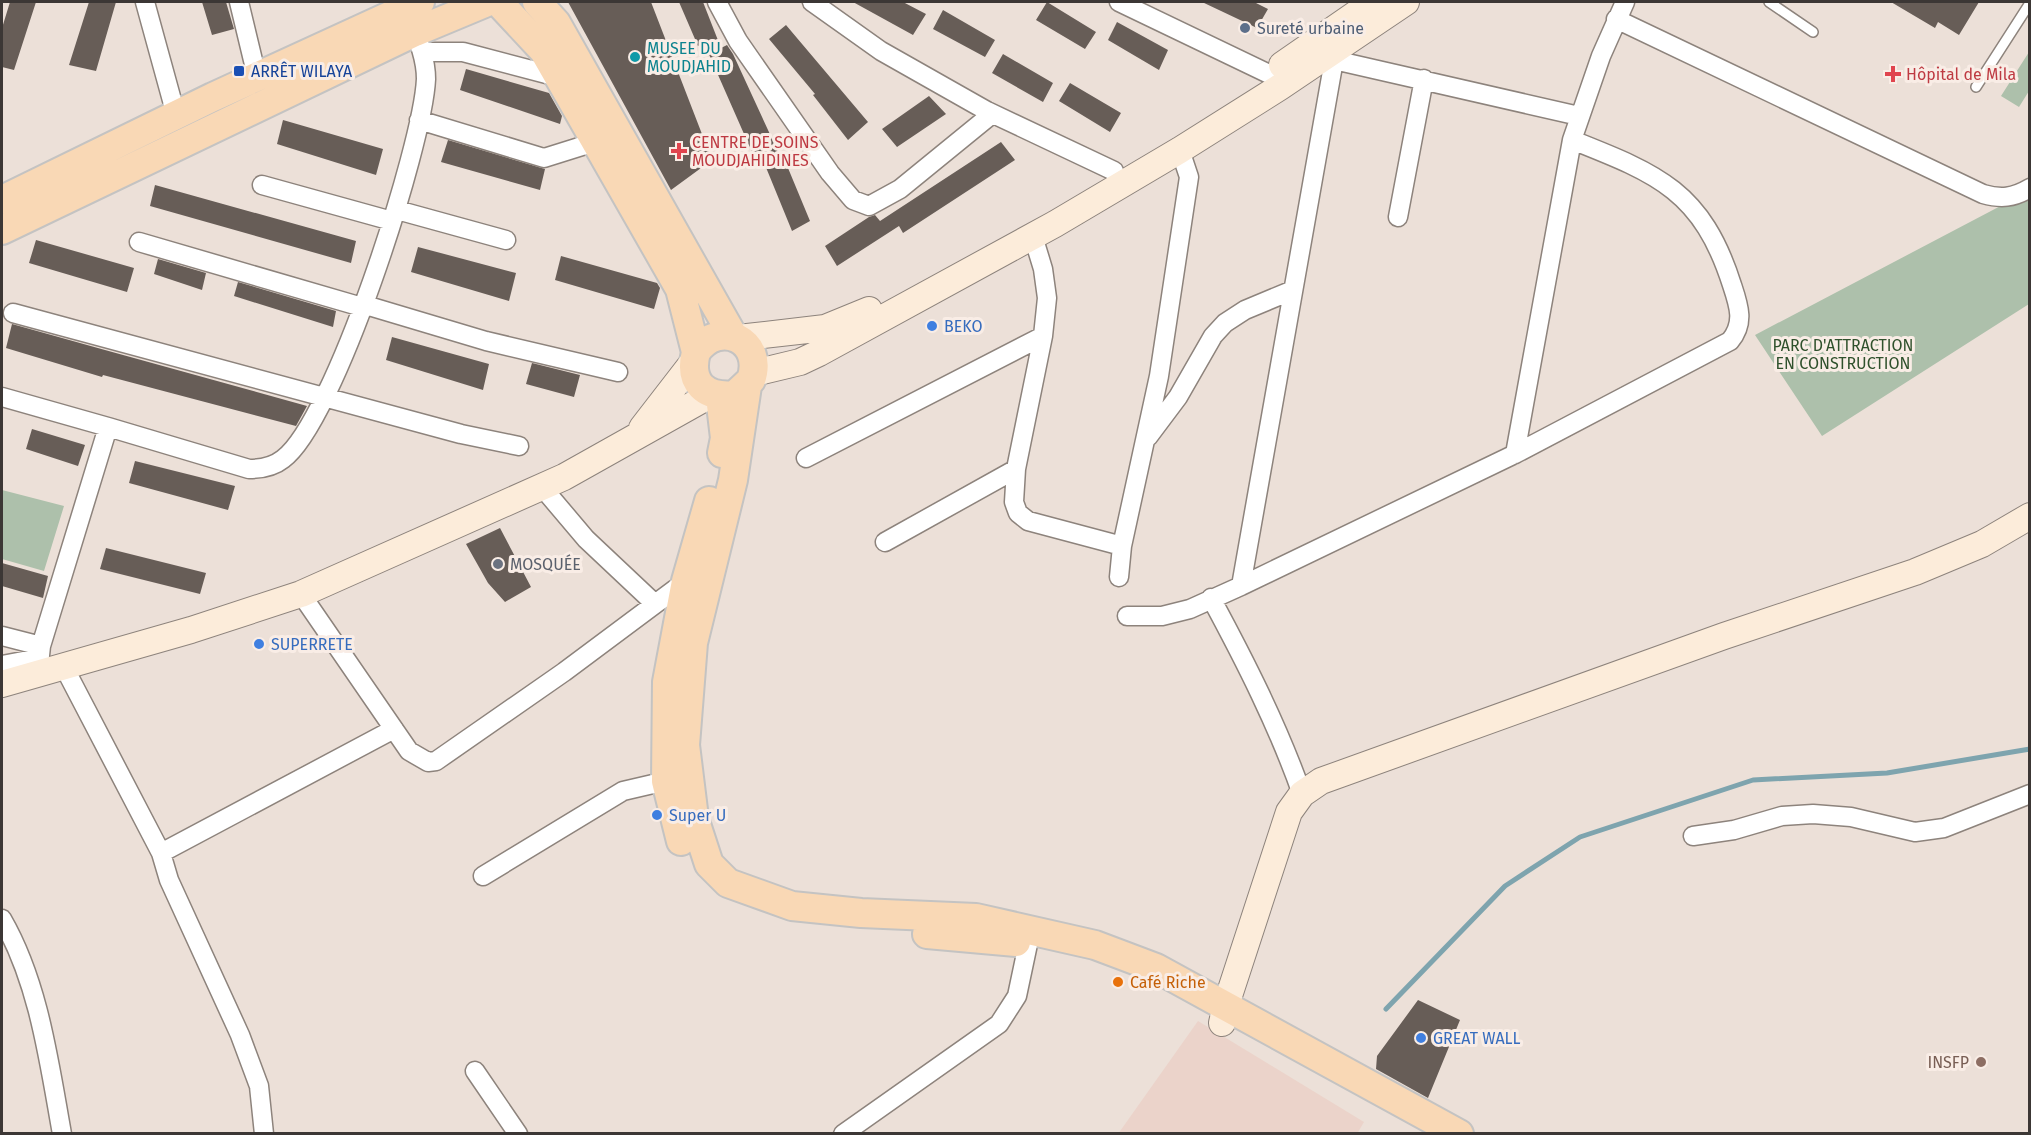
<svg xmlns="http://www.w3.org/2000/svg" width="2031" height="1135" viewBox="0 0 2031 1135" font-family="'Fira Sans',sans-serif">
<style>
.commercial{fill:#ebd3ca}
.green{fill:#adc0ab}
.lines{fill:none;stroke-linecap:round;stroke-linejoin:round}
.stream{stroke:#7ea4ae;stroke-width:5}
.building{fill:#675d57}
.service-casing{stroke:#8d837c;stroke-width:12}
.minor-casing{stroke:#8d837c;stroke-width:21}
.secondary-casing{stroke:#8d837c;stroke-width:28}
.primary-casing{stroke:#c4c3c2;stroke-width:32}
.service{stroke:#fff;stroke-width:9}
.minor{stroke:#fff;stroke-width:18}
.secondary{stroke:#fcecda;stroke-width:26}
.primary{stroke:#f9d8b5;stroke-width:28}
.service-dot{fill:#5c6f8a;stroke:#f9ede6;stroke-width:2}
.culture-dot{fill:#0f9aa8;stroke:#f9ede6;stroke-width:2}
.transit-dot{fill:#1a4fb4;stroke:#f9ede6;stroke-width:2}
.health-dot{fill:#e0444e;stroke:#f9ede6;stroke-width:2}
.shop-dot{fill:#3f7fe0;stroke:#f9ede6;stroke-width:2}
.worship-dot{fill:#6b7280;stroke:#f9ede6;stroke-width:2}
.food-dot{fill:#e8710a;stroke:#f9ede6;stroke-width:2}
.education-dot{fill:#8d6e63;stroke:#f9ede6;stroke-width:2}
.labels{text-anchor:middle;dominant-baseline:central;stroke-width:6;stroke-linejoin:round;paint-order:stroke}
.service-label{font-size:16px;fill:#4e5e75;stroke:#f9ede6;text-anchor:start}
.culture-label{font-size:16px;fill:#0d838f;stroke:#f9ede6;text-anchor:start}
.transit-label{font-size:16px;fill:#164399;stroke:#f9ede6;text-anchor:start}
.health-label{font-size:16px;fill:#be3a42;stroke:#f9ede6;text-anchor:start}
.shop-label{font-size:16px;fill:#366cbe;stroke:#f9ede6;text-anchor:start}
.park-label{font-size:16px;fill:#2f512c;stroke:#f9ede6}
.worship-label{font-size:16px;fill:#5b616d;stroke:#f9ede6;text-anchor:start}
.food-label{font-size:16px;fill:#c56008;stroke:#f9ede6;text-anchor:start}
.education-label{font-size:16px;fill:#785e54;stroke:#f9ede6;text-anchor:end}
</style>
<rect width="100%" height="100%" fill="#ece0d8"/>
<path class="commercial" d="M1198,1021L1364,1122L1357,1134H1118Z"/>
<path class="green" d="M2029,52V91L2019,107L2001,96Z
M2029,191V304L1822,436L1755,335Z
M2,490L64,506L44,571L2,559Z"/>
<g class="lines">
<path class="stream" d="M1386,1009L1505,886L1580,837L1753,780L1887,773L2030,749"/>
</g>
<path class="building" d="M10,2H36L14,70L2,67V28Z
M89,2H116L96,71L69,65Z
M202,2H226L234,29L212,35Z
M568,2H651L712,160L671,190Z
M679,2H703L721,48L727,45L733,54L786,169L788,168L810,221L792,231L765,165L759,168L704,43L698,46Z
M853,2H903L926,14L913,35Z
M1047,2L1096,32L1085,49L1036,20Z
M1202,2H1254L1268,9L1257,28Z
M1891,2H1979L1959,35L1938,22L1935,28Z
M943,10L995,40L985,57L933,29Z
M1117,22L1168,50L1159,70L1108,40Z
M786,25L868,122L848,140L813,95L815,94L769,39Z
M1003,54L1053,83L1043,102L992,73Z
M466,69L549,93L562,116L560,124L460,90Z
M1070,83L1121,113L1110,132L1059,101Z
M929,96L946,114L897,147L882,129Z
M283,120L383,149L376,175L277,144Z
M448,140L545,169L540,190L441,162Z
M1001,142L1015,160L903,233L899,226L837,266L825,246L869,217L875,215L880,221Z
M155,185L356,241L351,263L150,206Z
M36,240L134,268L127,292L29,263Z
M418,247L516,273L509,301L411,272Z
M561,256L657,283L660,288L654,309L555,280Z
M158,259L206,273L202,290L154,274Z
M238,282L336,311L333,327L234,296Z
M12,324L105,350L307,406L296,426L103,375L102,377L6,348Z
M392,337L489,364L483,390L386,360Z
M532,363L580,375L574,397L526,384Z
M32,429L85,445L78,466L26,449Z
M135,461L235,486L228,510L129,483Z
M500,528L531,587L505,602L488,583L466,544Z
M106,548L206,573L200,594L100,569Z
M2,563L48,576L43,598L2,586Z
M1418,1000L1460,1020L1428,1098L1376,1069L1377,1056Z"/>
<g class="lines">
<defs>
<path id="service" d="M1769,2L1813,32
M1976,87L2030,3"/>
<path id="minor" d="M145,2L176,115
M239,2L257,77
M717,2L738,41L830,173L853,200L869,206L900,189L992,114
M812,2L881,51L987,111L1114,171
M1119,2L1269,74L1280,87
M1616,19L1983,194C2001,199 2013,198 2030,188
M422,52H463L558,77
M1334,60L1579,116
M419,120L544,158L595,142
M262,185L392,221
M397,210L506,240
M1398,217L1424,79
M1033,236L1043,269L1047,298L1043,336L1016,469L1014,502L1018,513L1028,521L1122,546
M139,242L362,307
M362,304L486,341L618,372
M13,313L461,434L519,446
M2,397L108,427L41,646L38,674
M108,427L249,469C262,469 273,467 283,459C334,422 423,146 426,79C426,61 419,39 410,23
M1148,437L1178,397L1213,336L1225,323L1245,310L1293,290
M1515,454L1572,140L1601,56L1625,2
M806,458L1043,336
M542,487L586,539L654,603
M885,542L1016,469
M1119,577L1122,546L1159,376L1189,177L1180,150
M1241,586L1334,60L1329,54
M301,594L409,751L428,762L436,761L564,672L686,581
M1211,598C1245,661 1278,726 1302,794
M1127,616H1162L1190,609L1241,586L1515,454L1730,341C1745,323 1739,306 1732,285C1702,191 1658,174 1572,140
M2,636L41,646
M2,665L39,658
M64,667L161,853L169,880L240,1035L259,1086L264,1134
M1693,836L1734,830L1782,816L1813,814L1851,817L1915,832L1944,828L2030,794
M161,853L394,729
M483,876L623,791L666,781
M2,919C39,983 49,1062 62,1134
M475,1071L518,1134
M843,1134L999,1024L1017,996L1028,944"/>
<path id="secondary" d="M1282,65L1373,2
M738,338L825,328L869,310
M754,373L800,362L819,353L1055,224L1180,150L1280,87L1406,2
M642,428L693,362
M2,684L191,630L301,594L564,477L712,394
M1222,1023L1226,1005L1289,812L1302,794L1321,781L1724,636L1915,572L1982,544L2030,516"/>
<path id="primary" d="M537,2L556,23L733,336
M503,7L544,51L680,289L696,352C688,383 705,398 735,395L751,380C765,341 720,318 696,352
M2,200L213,97L420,2
M2,230L415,32L487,2
M747,386L733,480L693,643L685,745L694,818L709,864L728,883L792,906L861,913L976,918L1095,945L1156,968L1459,1134
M720,396L725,438L722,453
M681,841L666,781L667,682L686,581L709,501
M927,934L1016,942"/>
</defs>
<use href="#service" class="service-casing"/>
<use href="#minor" class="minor-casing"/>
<use href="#secondary" class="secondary-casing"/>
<use href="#primary" class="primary-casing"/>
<use href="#service" class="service"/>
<use href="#minor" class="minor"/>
<use href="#secondary" class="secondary"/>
<use href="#primary" class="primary"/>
</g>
<circle class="service-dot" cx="1245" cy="28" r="6"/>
<circle class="culture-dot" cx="635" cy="57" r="6"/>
<rect class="transit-dot" x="233" y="65" width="12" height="12" rx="3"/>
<g class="health-dot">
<path d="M1890 65h6v6h6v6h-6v6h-6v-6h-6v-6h6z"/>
<path d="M676 142h6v6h6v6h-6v6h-6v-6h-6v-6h6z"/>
</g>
<g class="shop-dot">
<circle cx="932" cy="326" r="6"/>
<circle cx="259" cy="644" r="6"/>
<circle cx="657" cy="815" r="6"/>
<circle cx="1421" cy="1038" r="6"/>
</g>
<circle class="worship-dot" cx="498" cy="564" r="6"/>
<circle class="food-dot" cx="1118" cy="982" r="6"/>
<circle class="education-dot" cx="1981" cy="1062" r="6"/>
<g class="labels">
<g class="service-label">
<text x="1257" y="28">Sureté urbaine</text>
</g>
<g class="culture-label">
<text x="647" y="48">MUSEE DU<tspan x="647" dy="18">MOUDJAHID</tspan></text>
</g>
<g class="transit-label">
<text x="251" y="71">ARRÊT WILAYA</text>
</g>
<g class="health-label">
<text x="1906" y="74">Hôpital de Mila</text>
<text x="692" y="142">CENTRE DE SOINS<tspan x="692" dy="18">MOUDJAHIDINES</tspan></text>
</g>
<g class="shop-label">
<text x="944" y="326">BEKO</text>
<text x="271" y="644">SUPERRETE</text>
<text x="669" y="815">Super U</text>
<text x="1433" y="1038">GREAT WALL</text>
</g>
<g class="park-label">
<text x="1843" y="345">PARC D'ATTRACTION<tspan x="1843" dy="18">EN CONSTRUCTION</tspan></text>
</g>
<g class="worship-label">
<text x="510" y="564">MOSQUÉE</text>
</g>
<g class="food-label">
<text x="1130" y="982">Café Riche</text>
</g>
<g class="education-label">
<text x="1969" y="1062">INSFP</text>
</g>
</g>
<rect width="2031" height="1135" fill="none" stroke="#3c3735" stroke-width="6"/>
</svg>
